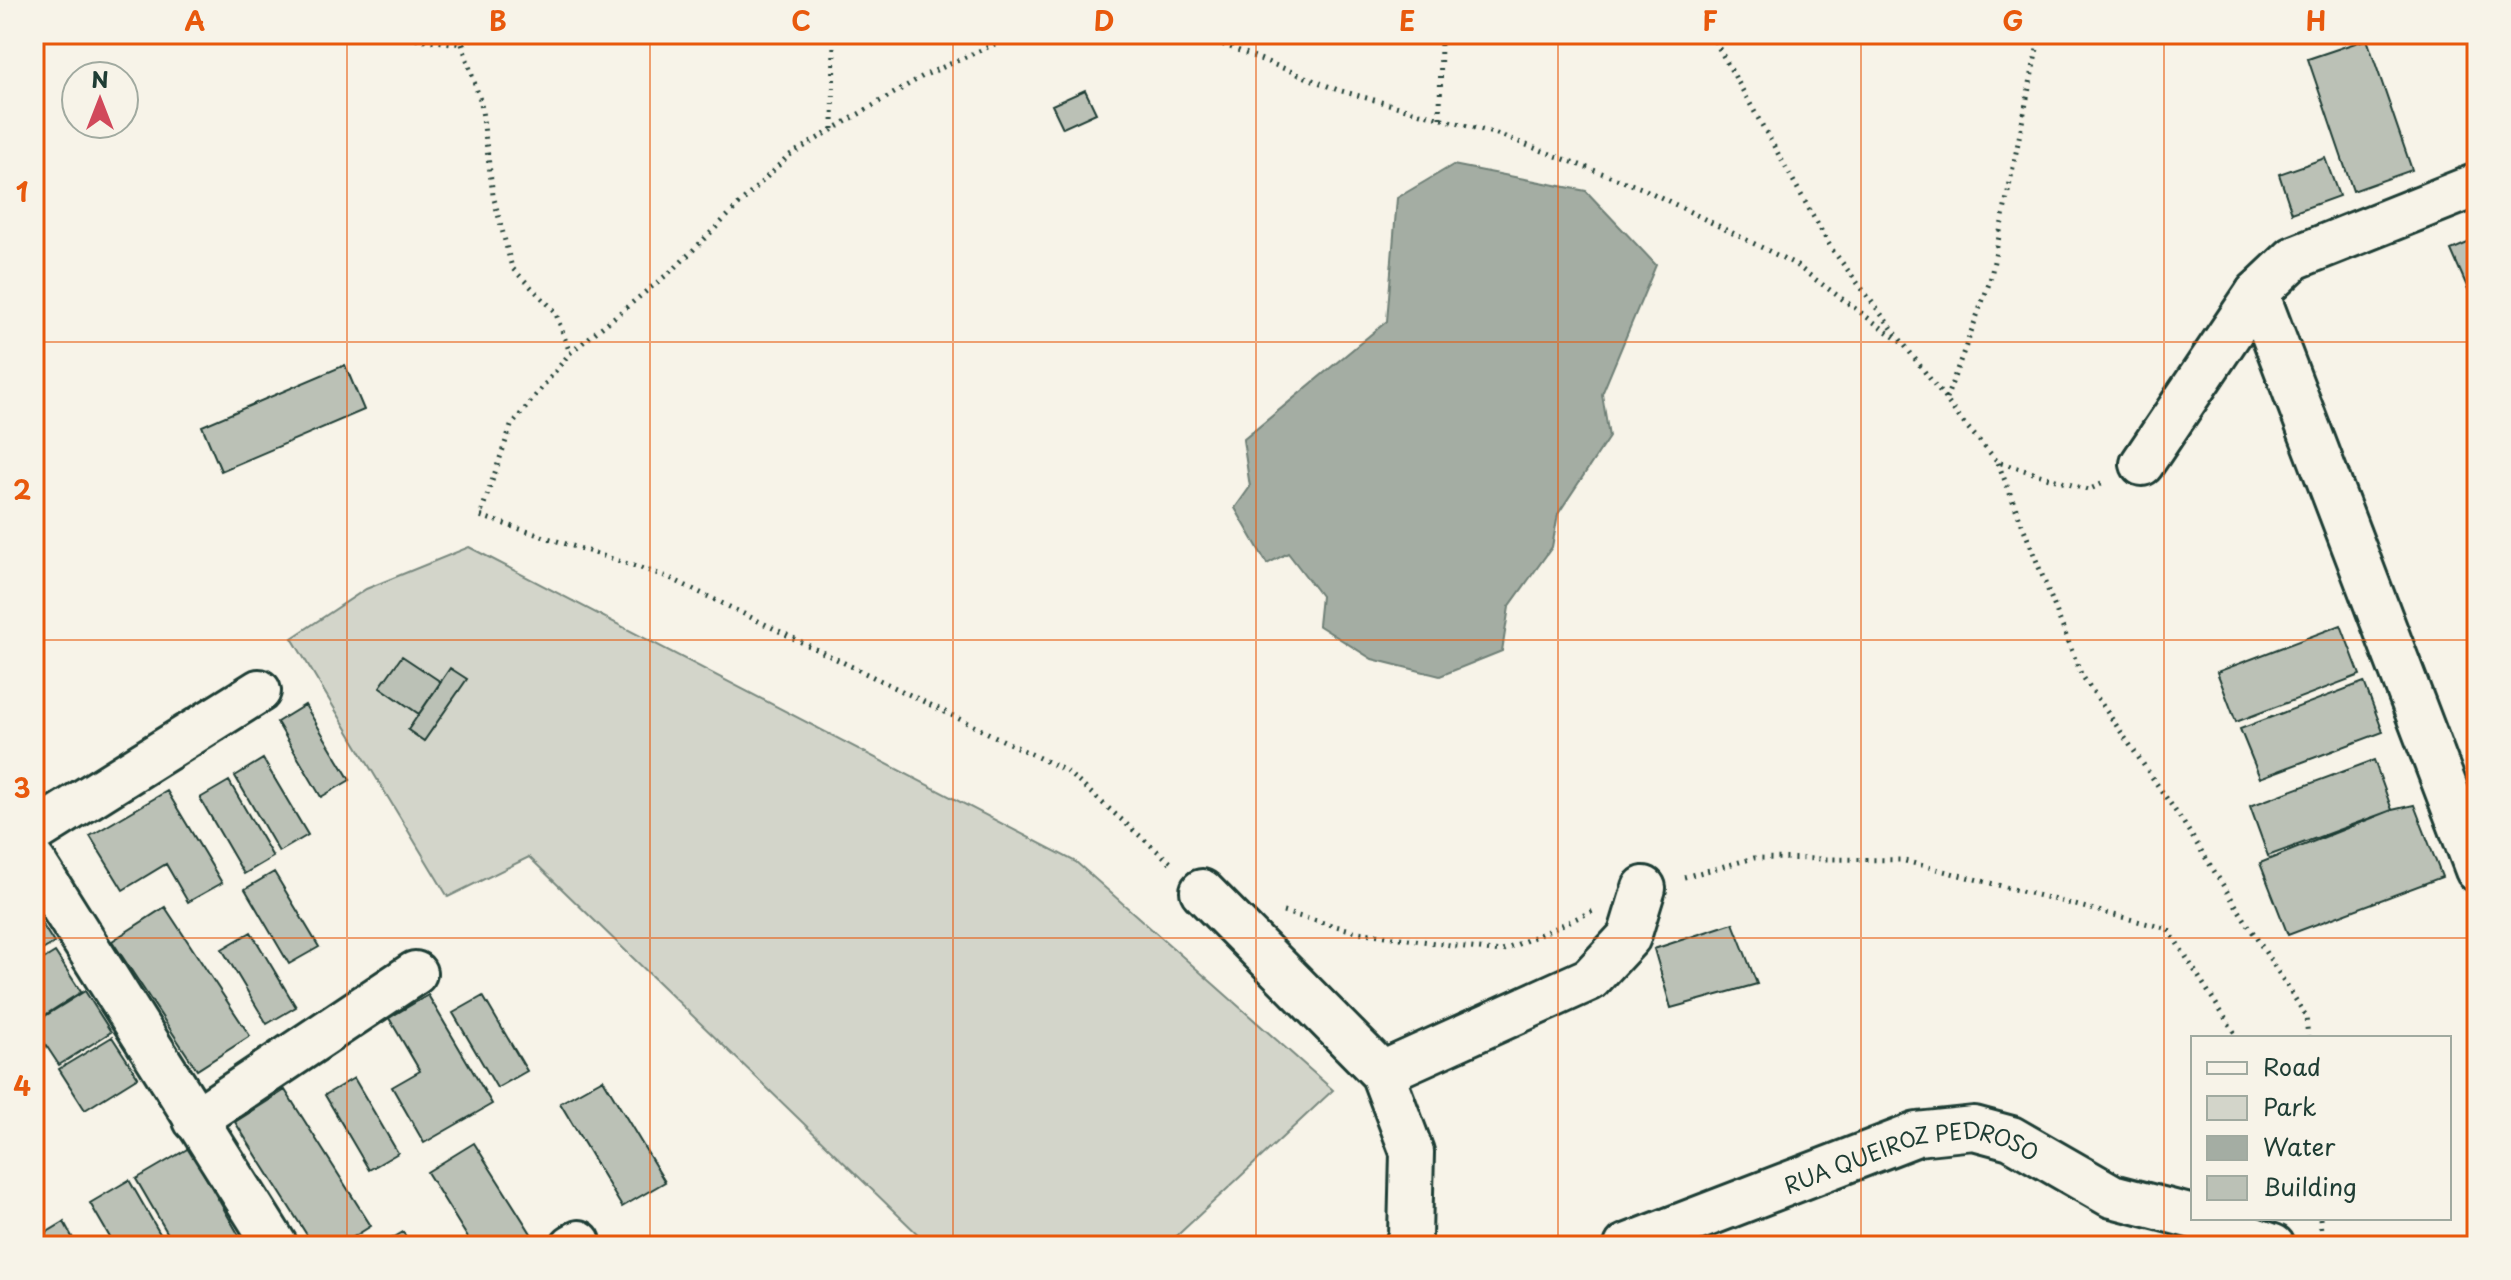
<svg xmlns="http://www.w3.org/2000/svg" width="2511" height="1280" viewBox="0 0 2511 1280" font-family="'Playpen Sans',sans-serif">
<style>
.green{fill:#d3d5ca;stroke:#79897f;stroke-width:2}
.water{fill:#a4ada3;stroke:#6f8077;stroke-width:2}
.building{fill:#bbc1b6;stroke:#1f3d34;stroke-width:2}
.lines{fill:none;stroke-linecap:round;stroke-linejoin:round}
.street-casing{stroke:#1f3d34;stroke-width:48}
.path{stroke:#1f3d34;stroke-width:5;stroke-dasharray:2 6;stroke-linecap:butt}
.street{stroke:#f7f3e8;stroke-width:42}
.grid{fill:none;stroke:#e8590c;stroke-width:2;stroke-opacity:0.55}
.labels{text-anchor:middle;dominant-baseline:central;stroke-width:8;stroke-linejoin:round;paint-order:stroke}
.street-label{font-size:22px;fill:#1f3d34;stroke:#f7f3e8}
.neatline{fill:none;stroke:#e8590c;stroke-width:3}
.grid-label{font-size:26px;text-anchor:middle;font-weight:bold;fill:#e8590c}
</style>
<rect width="100%" height="100%" fill="#f7f3e8"/>
<filter id="ink" filterUnits="userSpaceOnUse"><feTurbulence type="fractalNoise" baseFrequency=".0125" numOctaves="2"/><feDisplacementMap in="SourceGraphic" scale="16" xChannelSelector="R" yChannelSelector="G"/><feConvolveMatrix kernelMatrix="1 2 1 2 8 2 1 2 1" color-interpolation-filters="sRGB"/></filter>
<g filter="url(#ink)">
<path class="green" d="M469,547L1076,862L1333,1090L1166,1246H930L529,857L448,897L292,638L366,589Z"/>
<path class="water" d="M1453,165L1586,191L1656,265L1602,394L1609,437L1558,514L1552,547L1509,607L1502,651L1440,676L1372,659L1318,625L1321,596L1288,553L1267,564L1235,508L1250,487L1243,440L1387,321L1397,198Z"/>
<path class="building" d="M2367,39L2412,170L2353,191L2308,59Z
M1085,90L1096,113L1063,128L1052,105Z
M2325,158L2339,196L2292,213L2279,174Z
M2477,239V286L2468,289L2451,250Z
M345,365L364,410L221,471L202,426Z
M2341,625L2360,675L2236,722L2217,672Z
M402,656L441,682L419,714L380,687Z
M450,668L467,679L424,741L408,730Z
M2364,682L2383,732L2260,778L2240,729Z
M305,705L350,780L321,797L277,722Z
M263,759L308,835L279,852L235,776Z
M2374,760L2392,810L2268,856L2250,806Z
M229,781L273,857L244,874L200,798Z
M167,791L222,883L188,902L166,864L123,890L90,836Z
M2414,805L2442,877L2288,935L2260,863L2392,810Z
M274,872L319,947L289,964L245,889Z
M165,907L250,1036L197,1070L112,941Z
M34,911L54,943L34,955Z
M1733,923L1757,984L1671,1008L1654,949Z
M251,932L296,1007L267,1024L222,949Z
M55,952L81,992L34,1022V965Z
M85,991L111,1032L59,1065L34,1027V1023Z
M428,995L492,1104L424,1143L392,1087L420,1071L389,1018Z
M483,996L527,1071L497,1088L453,1013Z
M112,1037L138,1077L85,1110L59,1069Z
M354,1078L398,1153L369,1170L325,1095Z
M603,1079L665,1182L622,1207L560,1103Z
M285,1090L371,1226L339,1246H314L235,1122Z
M474,1143L532,1235L514,1246H473L427,1172Z
M189,1148L245,1246H175L136,1179Z
M129,1180L167,1246H115L90,1203Z
M64,1222L77,1246H34V1240Z
M403,1232L411,1246H379Z"/>
<g class="lines">
<defs>
<g id="street">
<path d="M2257,293L2477,870"/>
<path d="M2142,464L2257,293L2294,258L2477,185"/>
<path d="M34,832L259,691"/>
<path d="M34,862L276,1246"/>
<path d="M1202,891L1382,1073L1412,1152L1410,1236L1406,1246"/>
<path d="M1382,1073L1590,979L1629,937L1644,888"/>
<path d="M195,1120L415,973"/>
<path d="M2197,1218L2273,1246"/>
<path d="M572,1246L579,1242"/>
<path id="s1" d="M1626,1246L1917,1134L1974,1128L2011,1138L2112,1196L2193,1217"/>
</g>
</defs>
<use href="#street" class="street-casing"/>
<path class="path" d="M368,34L462,44L481,34
M1017,34L923,76L788,156L675,268L570,353L511,426L480,516L668,577L1066,771L1171,863
M1176,34L1222,44L1338,90L1500,135L1644,189L1793,263L1901,342
M1711,34L1831,248L1962,421L1998,462L2088,490L2106,482
M462,44L481,103L493,195L512,268L555,311L570,353
M1440,118L1441,34
M833,129L834,34
M1946,399L1990,281L2040,34
M1998,463L2081,674L2183,822L2306,1016L2308,1038
M1684,877L1754,858L1901,860L2168,929L2238,1038
M1283,912L1358,932L1500,952L1593,911
M2320,1218L2322,1246"/>
<use href="#street" class="street"/>
</g>
</g>
<path class="grid" d="M347,34V1246M650,34V1246M953,34V1246M1256,34V1246M1558,34V1246M1861,34V1246M2164,34V1246M34,342H2477M34,640H2477M34,938H2477"/>
<g class="labels">
<g class="street-label">
<text stroke="none"><textPath href="#s1" startOffset="304">RUA QUEIROZ PEDROSO</textPath></text>
</g>
</g>
<rect width="2511" height="1280" fill="none" stroke="#f7f3e8" stroke-width="88"/>
<rect x="2191" y="1036" width="260" height="184" fill="#f7f3e8" stroke="#a1aaa0" stroke-width="2"/>
<rect x="2207" y="1062" width="40" height="12" fill="#f7f3e8" stroke="#a1aaa0" stroke-width="2"/>
<text x="2263" y="1076" font-size="24" fill="#1f3d34">Road</text>
<rect x="2207" y="1096" width="40" height="24" fill="#d3d5ca" stroke="#a1aaa0" stroke-width="2"/>
<text x="2263" y="1116" font-size="24" fill="#1f3d34">Park</text>
<rect x="2207" y="1136" width="40" height="24" fill="#a4ada3" stroke="#a1aaa0" stroke-width="2"/>
<text x="2263" y="1156" font-size="24" fill="#1f3d34">Water</text>
<rect x="2207" y="1176" width="40" height="24" fill="#bbc1b6" stroke="#a1aaa0" stroke-width="2"/>
<text x="2263" y="1196" font-size="24" fill="#1f3d34">Building</text>
<g transform="translate(100 100)"><circle r="38" fill="#f7f3e8" stroke="#a1aaa0" stroke-width="2"/>
<path d="M0-6L14 30L0 20L-14 30Z" fill="#d1495b"/>
<text y="-12" font-size="22" font-weight="bold" text-anchor="middle" fill="#1f3d34">N</text>
</g>
<rect x="44" y="44" width="2423" height="1192" class="neatline"/>
<g class="grid-label">
<text x="195" y="31">A</text>
<text x="498" y="31">B</text>
<text x="801" y="31">C</text>
<text x="1104" y="31">D</text>
<text x="1407" y="31">E</text>
<text x="1710" y="31">F</text>
<text x="2013" y="31">G</text>
<text x="2316" y="31">H</text>
<text x="22" y="202">1</text>
<text x="22" y="500">2</text>
<text x="22" y="798">3</text>
<text x="22" y="1096">4</text>
</g>
</svg>
